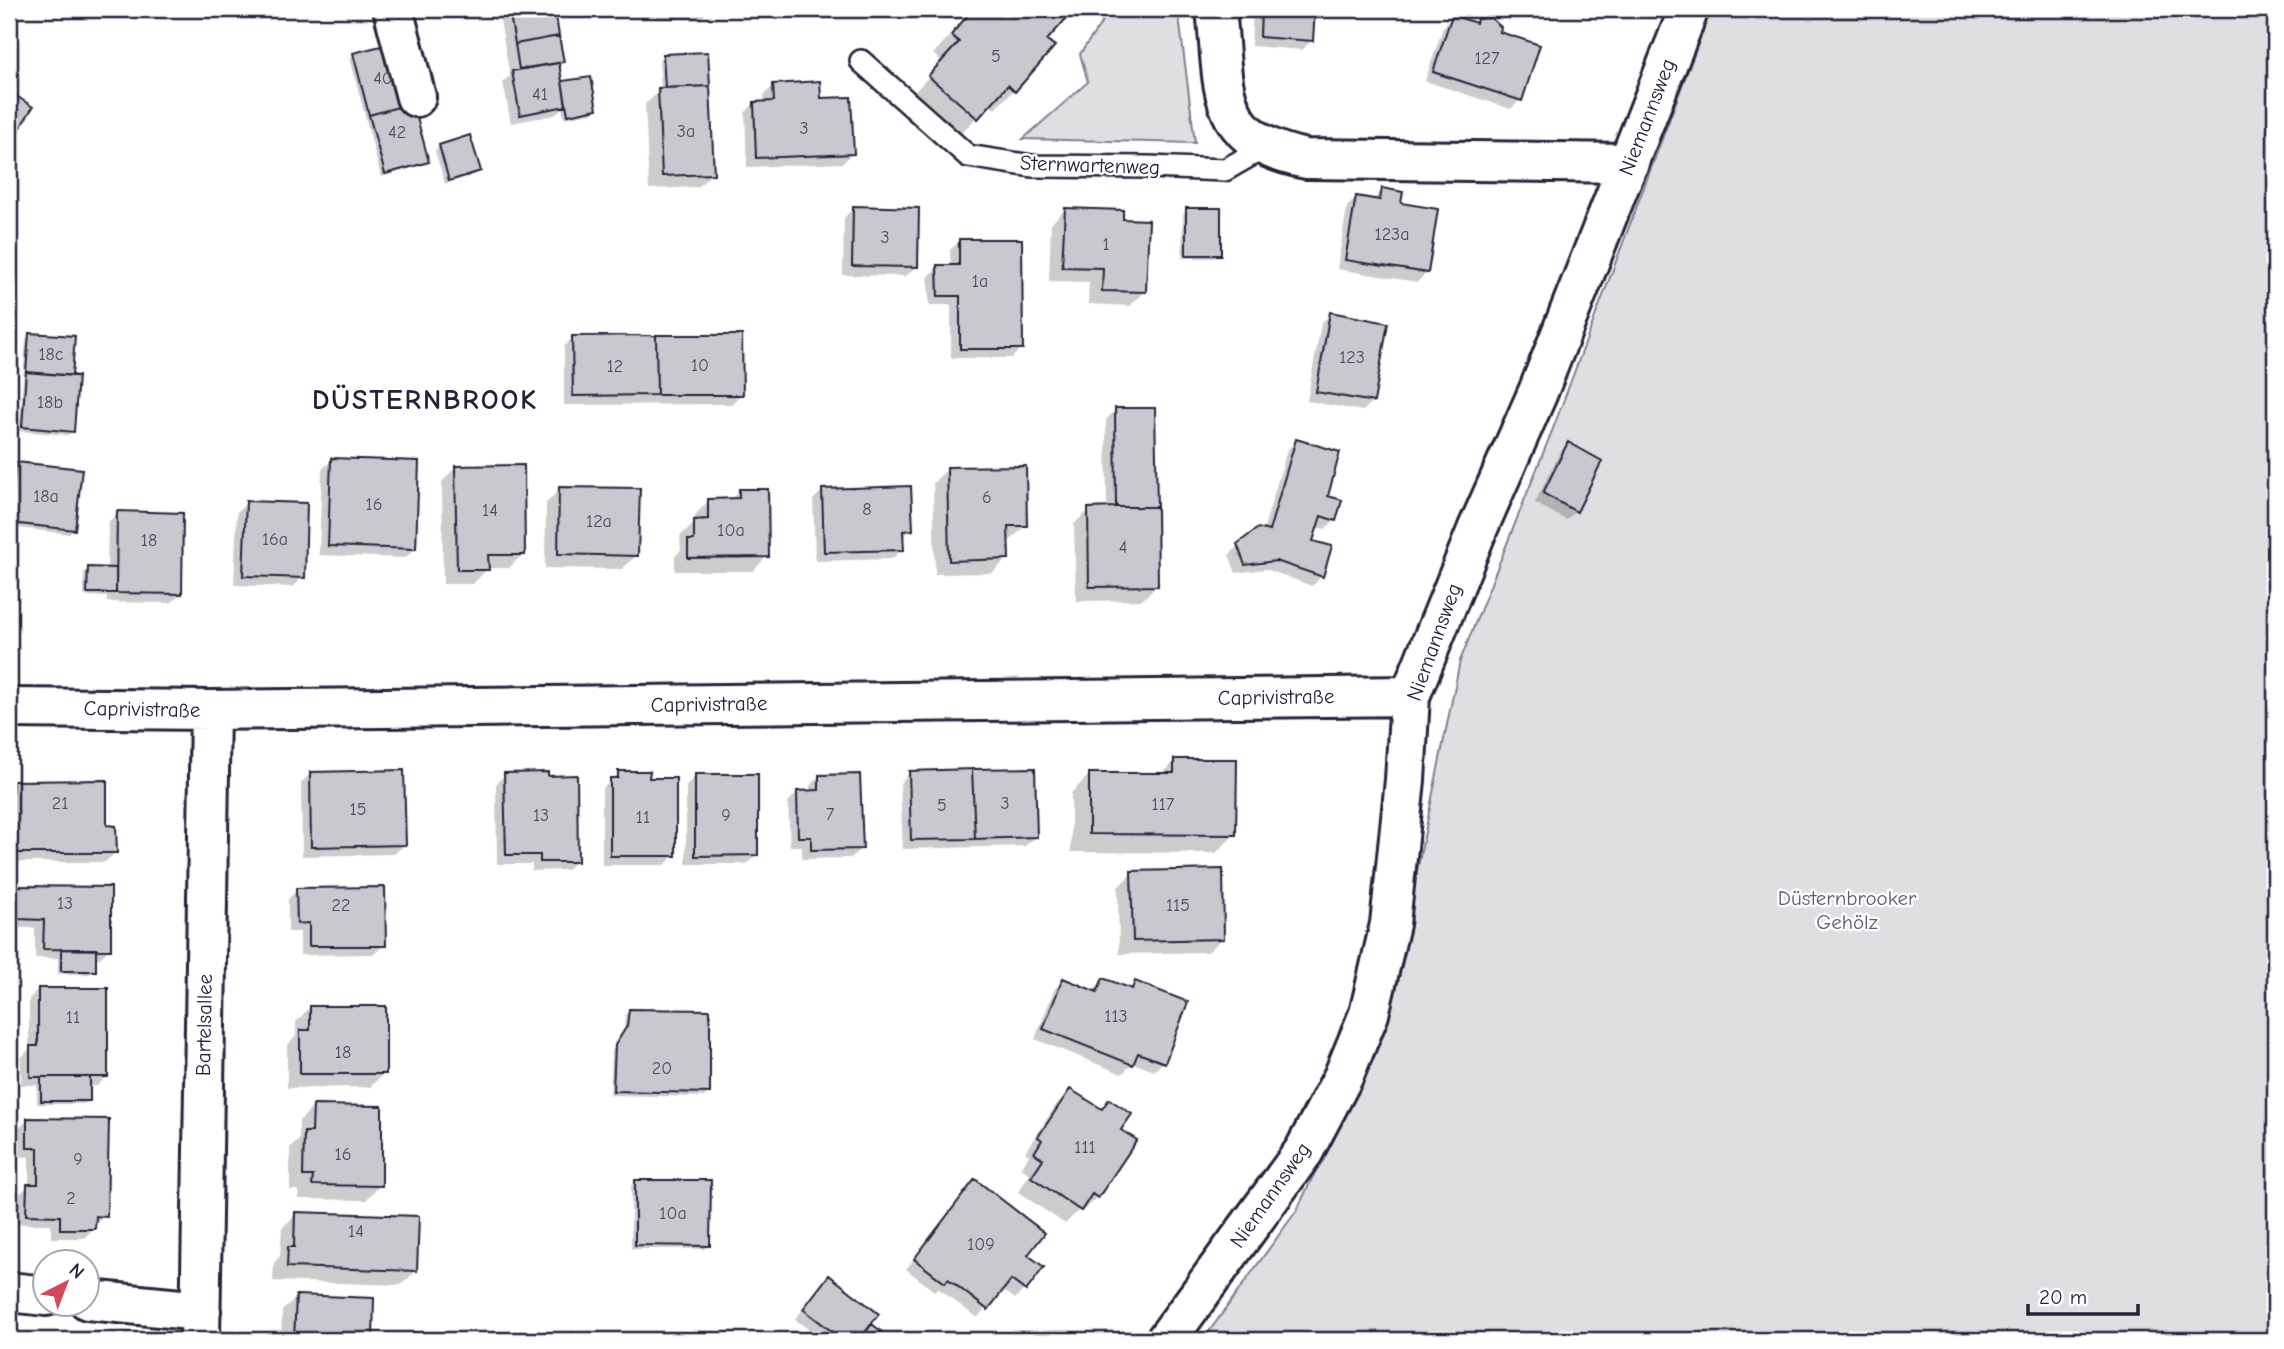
<svg xmlns="http://www.w3.org/2000/svg" width="2284" height="1349" viewBox="0 0 2284 1349" font-family="'Comic Neue',sans-serif">
<style>
.green{fill:#dfdfe2;stroke:#80808e;stroke-width:2}
.shadow{fill:#0003}
.building{fill:#c8c8cf;stroke:#22223b;stroke-width:2}
.lines{fill:none;stroke-linecap:round;stroke-linejoin:round}
.lane-casing{stroke:#22223b;stroke-width:26}
.street-casing{stroke:#22223b;stroke-width:44}
.lane{stroke:#fff;stroke-width:21}
.street{stroke:#fff;stroke-width:38}
.labels{text-anchor:middle;dominant-baseline:central;stroke-width:5;stroke-linejoin:round;paint-order:stroke}
.number-label{font-size:18px;fill:#4c4c60}
.street-label{font-size:21px;fill:#22223b;stroke:#fff}
.park-label{font-size:21px;fill:#5b5b6d;stroke:#fff}
.district-label{font-size:28px;font-weight:bold;letter-spacing:2px;fill:#22223b;stroke:#fff}
</style>
<rect width="100%" height="100%" fill="#fff"/>
<filter id="ink" filterUnits="userSpaceOnUse"><feTurbulence type="fractalNoise" baseFrequency=".0143" numOctaves="2"/><feDisplacementMap in="SourceGraphic" scale="14" xChannelSelector="R" yChannelSelector="G"/><feConvolveMatrix kernelMatrix="1 2 1 2 8 2 1 2 1" color-interpolation-filters="sRGB"/></filter>
<g filter="url(#ink)">
<path class="green" d="M1096,9H1178L1195,143L1023,139L1088,82L1080,54L1104,19Z
M1711,9H2275V1340H1203L1297,1210L1386,1023L1460,661L1554,426Z"/>
<path class="shadow" d="M498,9H553L562,61L558,66L561,83L589,79L595,109L591,113L564,118L562,108L555,115L511,123L503,82L510,76Z
M656,9H710L701,18L656,19Z
M812,9H858L812,10Z
M974,9H1073L1045,40L1014,90L995,109L989,104L958,137L911,96L942,62L933,54Z
M1253,9H1314L1312,40L1302,50L1251,46Z
M1453,17L1474,24L1478,20L1498,33L1520,100L1511,109L1425,81L1443,27Z
M354,54L427,161L422,165L381,177L350,59Z
M663,56L712,173L698,187L649,189L645,104L661,90L659,60Z
M773,86L819,100L852,153L843,163L747,167L745,113L754,103H764V95Z
M439,146L479,171L474,175L445,184L435,151Z
M1383,190L1399,204L1427,273L1417,282L1337,269L1347,207L1356,197L1373,200Z
M853,208L916,267L906,276L843,275L844,218Z
M1065,209L1121,221L1144,292L1130,306L1088,304L1089,282L1049,281L1051,224Z
M1187,210L1219,254L1215,258H1182L1183,214Z
M960,240L1021,348L1012,358H951V305H929L928,276L938,267H951L950,250Z
M1330,314L1372,402L1363,411L1307,401L1321,324Z
M30,335L71,377L72,431L68,435L19,431L26,339Z
M573,337L741,394L732,404L564,405V347Z
M1115,410L1156,586L1142,600L1076,601L1074,524L1089,510H1107L1106,420Z
M1296,441L1326,497L1335,520L1325,529L1316,527L1311,542L1322,576L1312,586L1266,569L1236,573L1229,555L1239,545L1263,531L1287,450Z
M1568,444L1576,511L1566,520L1535,503L1559,454Z
M332,460L415,549L405,558L319,555L322,469Z
M17,464L73,529L69,534L9,527L13,468Z
M456,467L523,554L509,568H488L473,584H443L442,482Z
M947,469L1026,525L1011,540H1006L1007,559L992,573L935,574L933,483Z
M560,489L637,555L622,569L545,568L546,503Z
M823,490L911,529L901,539L902,550L892,559L815,561L813,500Z
M740,491L767,556L753,571H675V556L681,550L680,536L695,522V515L709,500H731Z
M246,503L303,577L293,587L234,585L237,512Z
M117,513L180,594L171,603L107,602V597L84,596V573L88,569H107L108,523Z
M1175,761L1235,834L1216,853L1071,852V793L1090,774L1161,775Z
M311,773L404,845L394,854L302,856L301,783Z
M619,773L648,780L674,855L665,865H602V789Z
M910,773L1035,837L1025,846L903,849L900,783Z
M505,775L576,861L567,870L532,871V864H497L496,784Z
M695,776L756,855L747,864H686V786Z
M820,776L861,848L851,858L802,859V846H790L788,802L798,792H810V786Z
M13,782L105,827L115,853L105,862H9V787Z
M1132,873L1223,938L1208,952L1119,954L1118,887Z
M18,888L109,949L100,958H95V970L90,974H58V958H35V928H9V897Z
M297,890L384,945L374,954L300,955V932H288V899Z
M1063,980L1092,992L1103,980L1129,990L1135,983L1163,1062L1154,1071L1133,1063L1122,1074L1035,1039L1054,990Z
M38,989L106,1077L97,1086H88V1100L84,1104H37V1085H21V1057L29,1050V999Z
M310,1007L384,1073L370,1087L287,1088V1046L296,1036V1022Z
M630,1011L708,1093L704,1097L610,1095L612,1051L624,1032L625,1015Z
M1070,1091L1100,1110L1109,1101L1119,1130L1097,1197L1083,1211L1080,1209L1065,1224L1018,1192L1030,1174L1021,1168L1029,1155L1025,1152L1056,1105Z
M313,1107L380,1185L366,1200L299,1199V1190H290V1148L299,1140V1121Z
M28,1120L105,1216L94,1225V1228L84,1238H51V1224H17L18,1195L29,1186V1157L18,1156V1129Z
M636,1182L709,1245L704,1249H631V1186Z
M966,1191L1026,1256L1025,1289L1015,1299L1002,1289L977,1318L938,1288L934,1291L906,1269Z
M296,1214L416,1271L401,1285L273,1281L274,1263L280,1256L282,1228Z
M829,1277L870,1324L890,1340H822L795,1319Z
M296,1297L373,1299L371,1340H281L282,1311Z"/>
<path class="building" d="M9,9H18L9,22Z
M509,9H546L510,15Z
M546,9H555L559,36L515,44L510,15Z
M973,9H1075L1047,40L1055,46L1015,92L1008,85L978,119L928,76L959,42L951,35Z
M1261,9H1315L1313,41L1260,37Z
M1452,15L1476,23L1477,19L1491,18L1501,27L1500,32L1540,45L1522,101L1433,72Z
M559,36L564,62L519,69L515,44Z
M397,42L413,103L369,115L353,53Z
M708,52L710,86L665,88L663,54Z
M559,63L566,106L520,115L512,71Z
M591,77L597,109L568,115L562,81Z
M820,81L821,98L851,97L854,154L756,158L754,102L774,101L773,84Z
M710,86L714,174L662,176L658,88Z
M9,91L33,107L9,145Z
M413,103L429,162L385,174L369,115Z
M470,135L481,171L449,181L439,145Z
M1382,188L1403,192L1401,203L1438,209L1428,273L1345,260L1356,196L1380,200Z
M853,206L919,208L918,267L852,266Z
M1065,208L1123,210V219L1149,220L1146,292L1102,291L1103,268L1062,267Z
M1186,208H1221V255H1186Z
M959,239H1022L1023,349H960V296H938L937,265H959Z
M1330,312L1388,323L1374,402L1316,392Z
M29,333L75,336L72,376L26,372Z
M656,335L657,395L573,396L572,336Z
M656,335H742L743,395H657Z
M26,372L78,376L74,432L22,427Z
M1115,408H1155L1157,507H1116Z
M1296,439L1340,452L1328,496L1342,500L1336,521L1321,516L1313,541L1332,546L1323,577L1276,561L1245,565L1237,544L1258,528L1269,531Z
M1568,442L1602,461L1577,512L1543,493Z
M331,458L419,461L416,549L328,546Z
M16,462L82,469L75,530L10,523Z
M524,465L525,555H488L489,570H457L455,466Z
M1026,466L1027,526H1008L1009,559L949,561L947,467Z
M911,486L913,530L903,531L904,550L824,552L822,489Z
M559,487L640,488L638,556L558,554Z
M739,489H768L769,557L688,558V540H694V520L708,519V499L739,498Z
M246,501L307,503L305,578L243,576Z
M1116,507H1157L1158,586L1089,587L1088,508Z
M117,511L183,513L182,594L116,593Z
M88,567L116,568V593H87Z
M1174,759H1237L1236,835L1089,834V773H1174Z
M1035,768L1037,837L975,839L972,769Z
M972,769L975,839L911,840L909,771Z
M404,770L406,845L311,847L310,772Z
M618,771H650L649,778H676V856H610V778H618Z
M548,772V776L577,775L578,862H540V855H506L504,773Z
M695,774H758V855L695,856Z
M860,774L863,849L811,850V837H798L797,791L819,790V775Z
M107,780V825L116,826L117,853H13V781Z
M1223,869L1224,939L1133,941L1131,871Z
M18,886L111,887V950L43,949L44,920L18,919Z
M385,887L386,946H309V923L297,924L296,888Z
M61,949H96V971H61Z
M1063,978L1097,992L1103,978L1132,989L1135,981L1188,1002L1165,1063L1138,1053L1133,1065L1043,1029Z
M38,988H108V1077H30V1046H38Z
M310,1006H386V1074H300V1030H310Z
M629,1009L710,1010V1093L613,1091L615,1045L627,1026Z
M41,1077H90V1101H41Z
M1070,1089L1102,1109L1109,1099L1132,1114L1121,1130L1137,1140L1098,1198L1092,1194L1081,1211L1031,1177L1043,1159L1034,1153L1042,1140L1038,1137Z
M313,1105L382,1106V1186L312,1185L313,1176H303L304,1132H312Z
M27,1118L109,1119L107,1217L96,1216L95,1229H60V1216L26,1215L27,1184H38V1148H27Z
M975,1179L1045,1233L1028,1255L1044,1267L1026,1291L1011,1280L988,1310L948,1279L945,1283L914,1259Z
M635,1180H711L710,1246L635,1245Z
M295,1212L419,1216L417,1271L287,1267L288,1247H294Z
M829,1275L879,1314L859,1340H843L803,1309Z
M296,1295L374,1298L373,1340H294Z
M872,1324L892,1340H859Z"/>
<g class="lines">
<defs>
<path id="lane" d="M861,61L968,156L1032,166L1149,167L1225,170L1265,147"/>
<path id="street" d="M393,9L416,97
M1216,9C1225,88 1212,140 1306,159L1629,163
M9,708L210,710L1410,696
M9,1292L46,1296
M88,1300L201,1311
M200,1340L210,710
M1166,1340L1304,1151L1343,1077L1369,1014L1390,924L1405,780L1410,696L1478,528L1538,392L1689,9"/>
</defs>
<use href="#lane" class="lane-casing"/>
<use href="#street" class="street-casing"/>
<use href="#lane" class="lane"/>
<use href="#street" class="street"/>
</g>
</g>
<g class="labels">
<g class="number-label">
<text x="996" y="56">5</text>
<text x="1487" y="58">127</text>
<text x="383" y="78">40</text>
<text x="540" y="94">41</text>
<text x="804" y="128">3</text>
<text x="686" y="131">3a</text>
<text x="397" y="132">42</text>
<text x="1392" y="234">123a</text>
<text x="885" y="237">3</text>
<text x="1106" y="244">1</text>
<text x="980" y="281">1a</text>
<text x="51" y="354">18c</text>
<text x="1352" y="357">123</text>
<text x="700" y="365">10</text>
<text x="615" y="366">12</text>
<text x="50" y="402">18b</text>
<text x="46" y="496">18a</text>
<text x="987" y="497">6</text>
<text x="374" y="504">16</text>
<text x="867" y="509">8</text>
<text x="490" y="510">14</text>
<text x="599" y="521">12a</text>
<text x="731" y="530">10a</text>
<text x="275" y="539">16a</text>
<text x="149" y="540">18</text>
<text x="1123" y="547">4</text>
<text x="60" y="803">21</text>
<text x="1005" y="803">3</text>
<text x="1163" y="804">117</text>
<text x="942" y="805">5</text>
<text x="358" y="809">15</text>
<text x="830" y="814">7</text>
<text x="541" y="815">13</text>
<text x="726" y="815">9</text>
<text x="643" y="817">11</text>
<text x="65" y="903">13</text>
<text x="341" y="905">22</text>
<text x="1178" y="905">115</text>
<text x="1116" y="1016">113</text>
<text x="73" y="1017">11</text>
<text x="343" y="1052">18</text>
<text x="662" y="1068">20</text>
<text x="1085" y="1147">111</text>
<text x="343" y="1154">16</text>
<text x="78" y="1159">9</text>
<text x="71" y="1198">2</text>
<text x="673" y="1213">10a</text>
<text x="356" y="1231">14</text>
<text x="981" y="1244">109</text>
</g>
<g class="street-label">
<text transform="translate(1647 117) rotate(-69)">Niemannsweg</text>
<text transform="translate(1090 165) rotate(2)">Sternwartenweg</text>
<text transform="translate(1434 642) rotate(-70)">Niemannsweg</text>
<text transform="translate(1276 697) rotate(-1)">Caprivistraße</text>
<text transform="translate(709 704) rotate(-1)">Caprivistraße</text>
<text transform="translate(142 709) rotate(1)">Caprivistraße</text>
<text transform="translate(204 1025) rotate(-89)">Bartelsallee</text>
<text transform="translate(1270 1195) rotate(-55)">Niemannsweg</text>
</g>
<g class="park-label">
<text x="1847" y="898">Düsternbrooker<tspan x="1847" dy="24">Gehölz</tspan></text>
</g>
<g class="district-label">
<text x="425" y="400">DÜSTERNBROOK</text>
</g>
</g>
<rect width="2284" height="1349" fill="none" stroke="#fff" stroke-width="35"/>
<rect x="18" y="18" width="2249" height="1314" fill="none" stroke="#22223b" stroke-width="2.5" filter="url(#ink)"/>
<g transform="translate(66 1283) rotate(42)"><circle r="33" fill="#ffffff" stroke="#a7a7b1" stroke-width="2"/>
<path d="M0-5L12 26L0 18L-12 26Z" fill="#d1495b"/>
<text y="-10" font-size="19" font-weight="bold" text-anchor="middle" fill="#22223b">N</text>
</g>
<path d="M2028 1304v10h110v-10" fill="none" stroke="#22223b" stroke-width="3.5"/>
<text x="2039" y="1304" font-size="21" fill="#22223b" stroke="#ffffff" stroke-width="5" paint-order="stroke">20 m</text>
</svg>
